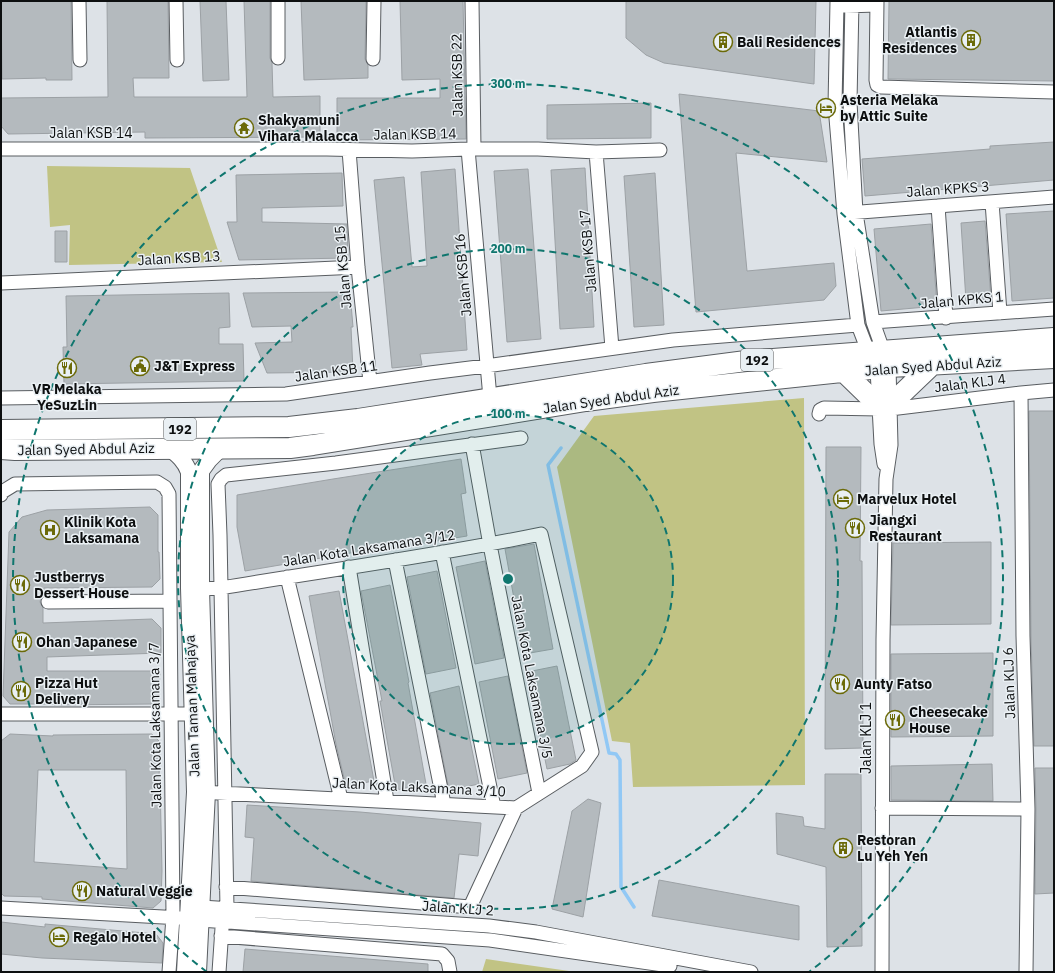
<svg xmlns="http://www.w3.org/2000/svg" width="1055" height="973" viewBox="0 0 1055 973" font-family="'IBM Plex Sans',sans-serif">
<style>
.grass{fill:#c1c384}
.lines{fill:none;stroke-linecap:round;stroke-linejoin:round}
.stream{stroke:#91c8f5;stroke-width:3.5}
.building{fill:#b4babe;stroke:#9ca1a5;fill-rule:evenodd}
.minor-casing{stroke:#595d61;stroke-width:15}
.tertiary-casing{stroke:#595d61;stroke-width:18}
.primary-casing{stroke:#595d61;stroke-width:22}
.minor{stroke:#fff;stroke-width:13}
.tertiary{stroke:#fff;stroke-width:16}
.primary{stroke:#fff;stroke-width:20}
.ring{fill:none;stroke:#0f766e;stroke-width:2;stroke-dasharray:7 5}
.labels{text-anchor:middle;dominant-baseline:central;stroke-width:3;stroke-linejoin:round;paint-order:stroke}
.shield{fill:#eaf0f4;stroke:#4f5254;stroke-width:1}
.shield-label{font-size:13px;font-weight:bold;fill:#0d0f10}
.poi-label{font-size:14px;font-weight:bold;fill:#0d0f10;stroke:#eaf0f4;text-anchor:start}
.street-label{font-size:14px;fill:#0d0f10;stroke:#eaf0f4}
.centre{fill:#0f766e;stroke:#eaf0f4;stroke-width:2}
.ring-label{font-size:12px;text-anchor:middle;font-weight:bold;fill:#0f766e;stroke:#eaf0f4;stroke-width:3;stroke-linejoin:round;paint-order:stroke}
</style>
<rect width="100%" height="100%" fill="#dde2e7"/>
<path class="grass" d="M47,166L190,168L222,262L69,265L70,225L50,227Z
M804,398L805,785L633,787L630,743L612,741L557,467L594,416Z
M486,959L576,972H482Z"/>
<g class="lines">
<path class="stream" d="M561,448L548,465L609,753L616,754L620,760L621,887L634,907"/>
</g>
<path class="building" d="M1,1H71L72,80H46V78L2,79Z
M107,1H168L169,78H133L134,97H247L244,1H270V58L272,63L273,97L320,96V137L145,138V132L8,134L1,126V98L108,97Z
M200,1H226L229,80L203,81Z
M301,1H366L365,59L368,65V78L304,80Z
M400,1H463L466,139L337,140V98H440V79L402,80Z
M626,1H816L814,84L664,63L646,55L626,38Z
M889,1H1054V81L888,79Z
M679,94L819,111L827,162L736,153L747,271L834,263L836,286L824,300L696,312Z
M651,103V138L547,139V105Z
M1054,142V180L865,196L862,159L990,149V146Z
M585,168L594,327L560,329L551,170Z
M455,169L467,350L420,354L422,365L392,368L374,180L404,177L412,267L427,266L421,172Z
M528,169L541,339L507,342L494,171Z
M342,173L343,206L262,208V222L347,224L348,258L239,260L227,222H237L236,175Z
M655,173L664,325L634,327L624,176Z
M1054,211V298L1012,301L1006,214Z
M985,221L991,299L966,301L961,223Z
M931,224L937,306L881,311L874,229Z
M55,231H67V262H55Z
M350,292L353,327H351L353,372L267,373L255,343L292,342L291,326L252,327L243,293Z
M229,293L230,327L219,328V344H243L244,381L64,384L63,347H67L66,296Z
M1029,411H1054V746H1034L1031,636Z
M826,447H861L860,561H862L863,748L825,749Z
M461,459L466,493L461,494L467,536L357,554L356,552L245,571L237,527V495L333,479Z
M150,507L158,515V552H159L160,579L152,587L44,588V595L41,598L40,602L43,608V623L152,619L161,628V653L47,657V671H160L159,696L152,704L54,705V704H10L3,696L9,532L22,517L47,510Z
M991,542V624L891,625L893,543Z
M534,544L553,649L524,654L505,549Z
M485,561L504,658L475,664L456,567Z
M437,571L456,668L426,674L407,577Z
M390,585L409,682L408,683L426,784L396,790L380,701H382L361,591Z
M339,591L374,781L346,786L336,744L309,596Z
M993,653V736L891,737V654Z
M557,666L576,760L570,764L547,769L527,672Z
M508,676L527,773L498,779L479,682Z
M459,686L479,784L449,790L430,693Z
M10,734L53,736V735L152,734L160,742L159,780H160L162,871L161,901L153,908L42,899V897L4,896L1,893V741ZM38,770H126L127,869L34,862Z
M992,764L993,801L891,800V766Z
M1035,768H1054V893L1035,894L1036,809Z
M825,774H861L862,946L827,947L826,867L777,854L776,813L803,817L804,826L825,829Z
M588,799L601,803L583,917L552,909L572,811Z
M247,805L360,812L481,823L478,856L459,854L454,898L251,881L254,838L245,837Z
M659,880L799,906V940L652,916Z
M1,922L45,927V924L156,934L163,943L162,963L42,958L1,954Z
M245,949L428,964V972H243Z"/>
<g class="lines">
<defs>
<path id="minor" d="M79,1L80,60
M176,1L177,60
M278,1V58
M472,1L474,149
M837,1L835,106L844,214L858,325L868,351L877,369L881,444L884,464
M852,1L850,102L856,213L873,322L889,367L891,445L886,479L883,640L882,972
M877,1L876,80L877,85L881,87L1054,92
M845,6L877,5
M373,59L374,1
M1,149H327L412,151L468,149H538L596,152L660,150
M468,149L490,398
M349,150L358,267L370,382
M596,152L612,348
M992,202L1000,313
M938,206L946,318
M848,213L1054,197
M1,283L358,267
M873,322L1054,309
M1021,393L1023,636L1028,809L1026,972
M1,398L286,394L430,373L486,366L673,340L858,325
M890,409L1021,393L1054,390
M819,414L820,410L824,408L879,409
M472,444L490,545L539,793
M1,495L2,492L15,484L157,482L165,487L169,494L173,917L169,972
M442,552L494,807
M395,560L444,804
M349,567L387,801
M287,577L341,799
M48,602L170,601
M1,714H201
M199,792L516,808L582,766L592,752L541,534C435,556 328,570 221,588L201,589
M882,808L1028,809
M226,887L470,907L516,808
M1,908L181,918
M227,908L220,535L218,484L221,479L226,475L336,463L521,438
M194,912L200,920L490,940L670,966
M196,913L201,907L489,926L536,932L751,972
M221,936L442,954L448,961L450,972
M219,972L222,928"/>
<path id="tertiary" d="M169,448C178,455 185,461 189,472V588L195,792L185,972
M198,972L207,792L201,589V471L209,460L221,448"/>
<path id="primary" d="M844,372L879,406
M890,405L933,364
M1,430L289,427L358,419L646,374L746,361L1054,338
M1,449L15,450L290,448L313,445L586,401L653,392L889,367L1054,358"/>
</defs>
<use href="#minor" class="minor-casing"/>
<use href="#tertiary" class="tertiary-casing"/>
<use href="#primary" class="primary-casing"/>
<use href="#minor" class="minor"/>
<use href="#tertiary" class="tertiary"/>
<use href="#primary" class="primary"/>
</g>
<circle cx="508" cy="579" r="165" fill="#0f766e" fill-opacity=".12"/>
<g class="ring">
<circle cx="508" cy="579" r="165"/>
<circle cx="508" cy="579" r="330"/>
<path d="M207 972A495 495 0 1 1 809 972"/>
</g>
<defs>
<symbol id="building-ring" viewBox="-11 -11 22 22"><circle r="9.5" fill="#eaf0f4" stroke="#6b6a08" stroke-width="1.5"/><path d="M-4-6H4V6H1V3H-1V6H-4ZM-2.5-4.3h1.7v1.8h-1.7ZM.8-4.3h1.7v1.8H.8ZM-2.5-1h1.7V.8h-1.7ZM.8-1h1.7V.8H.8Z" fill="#6b6a08"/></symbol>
<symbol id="hotel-ring" viewBox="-11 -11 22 22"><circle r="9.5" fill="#eaf0f4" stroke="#6b6a08" stroke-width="1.5"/><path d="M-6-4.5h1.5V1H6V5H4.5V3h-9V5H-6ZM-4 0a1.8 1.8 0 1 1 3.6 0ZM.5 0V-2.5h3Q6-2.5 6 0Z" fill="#6b6a08"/></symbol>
<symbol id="temple-ring" viewBox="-11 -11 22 22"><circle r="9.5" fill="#eaf0f4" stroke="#6b6a08" stroke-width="1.5"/><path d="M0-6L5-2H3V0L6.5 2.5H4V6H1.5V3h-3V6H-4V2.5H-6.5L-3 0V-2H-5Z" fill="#6b6a08"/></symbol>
<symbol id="civic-ring" viewBox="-11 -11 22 22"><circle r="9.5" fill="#eaf0f4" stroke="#6b6a08" stroke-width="1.5"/><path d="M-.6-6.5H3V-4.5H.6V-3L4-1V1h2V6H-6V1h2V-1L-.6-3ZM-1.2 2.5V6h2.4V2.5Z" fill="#6b6a08"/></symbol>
<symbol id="restaurant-ring" viewBox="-11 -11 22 22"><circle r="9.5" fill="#eaf0f4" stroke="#6b6a08" stroke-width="1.5"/><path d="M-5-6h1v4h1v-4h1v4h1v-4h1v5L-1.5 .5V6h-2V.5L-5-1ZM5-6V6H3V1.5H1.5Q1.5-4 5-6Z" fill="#6b6a08"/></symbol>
<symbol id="hospital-ring" viewBox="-11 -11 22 22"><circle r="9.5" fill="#eaf0f4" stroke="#6b6a08" stroke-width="1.5"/><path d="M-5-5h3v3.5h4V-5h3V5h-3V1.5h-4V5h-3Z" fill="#6b6a08"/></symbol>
</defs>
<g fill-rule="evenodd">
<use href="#building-ring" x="960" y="29" width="22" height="22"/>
<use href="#building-ring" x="712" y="31" width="22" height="22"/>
<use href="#hotel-ring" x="815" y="97" width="22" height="22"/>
<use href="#temple-ring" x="233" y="117" width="22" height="22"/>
<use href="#civic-ring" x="129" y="355" width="22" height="22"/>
<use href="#restaurant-ring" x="56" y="357" width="22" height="22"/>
<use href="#hotel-ring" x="832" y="488" width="22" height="22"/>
<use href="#restaurant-ring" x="844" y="517" width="22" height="22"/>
<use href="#hospital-ring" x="39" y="519" width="22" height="22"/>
<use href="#restaurant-ring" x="9" y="574" width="22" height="22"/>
<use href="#restaurant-ring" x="11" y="631" width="22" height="22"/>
<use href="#restaurant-ring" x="829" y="673" width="22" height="22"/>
<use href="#restaurant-ring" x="10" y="680" width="22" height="22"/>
<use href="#restaurant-ring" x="884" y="709" width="22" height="22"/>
<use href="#building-ring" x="832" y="837" width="22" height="22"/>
<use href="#restaurant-ring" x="71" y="880" width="22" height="22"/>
<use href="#hotel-ring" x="48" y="926" width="22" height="22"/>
</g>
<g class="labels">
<g class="shield">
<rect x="741" y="349" width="32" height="22" rx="3"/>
<rect x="164" y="418" width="32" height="22" rx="3"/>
</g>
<g class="shield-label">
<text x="757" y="360">192</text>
<text x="180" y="429">192</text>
</g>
<g class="poi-label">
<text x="957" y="32" text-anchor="end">Atlantis<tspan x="957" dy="16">Residences</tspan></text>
<text x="737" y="42">Bali Residences</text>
<text x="840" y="100">Asteria Melaka<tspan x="840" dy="16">by Attic Suite</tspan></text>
<text x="258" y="120">Shakyamuni<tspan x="258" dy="16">Vihara Malacca</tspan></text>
<text x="154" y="366">J&amp;T Express</text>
<text x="67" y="389" text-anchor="middle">VR Melaka<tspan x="67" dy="16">YeSuzLin</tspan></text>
<text x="857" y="499">Marvelux Hotel</text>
<text x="869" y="520">Jiangxi<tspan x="869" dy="16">Restaurant</tspan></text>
<text x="64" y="522">Klinik Kota<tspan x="64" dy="16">Laksamana</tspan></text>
<text x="34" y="577">Justberrys<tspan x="34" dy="16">Dessert House</tspan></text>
<text x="36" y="642">Ohan Japanese</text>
<text x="35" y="683">Pizza Hut<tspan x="35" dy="16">Delivery</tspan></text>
<text x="854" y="684">Aunty Fatso</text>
<text x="909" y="712">Cheesecake<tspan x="909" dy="16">House</tspan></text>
<text x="857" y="840">Restoran<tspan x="857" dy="16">Lu Yeh Yen</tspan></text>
<text x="96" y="891">Natural Veggie</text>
<text x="73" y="937">Regalo Hotel</text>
</g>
<g class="street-label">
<text transform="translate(457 75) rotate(-91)">Jalan KSB 22</text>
<text x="91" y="133">Jalan KSB 14</text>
<text transform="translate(415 134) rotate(-1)">Jalan KSB 14</text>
<text transform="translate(948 189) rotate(-4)">Jalan KPKS 3</text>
<text transform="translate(588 251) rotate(-95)">Jalan KSB 17</text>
<text transform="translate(179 258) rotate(-3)">Jalan KSB 13</text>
<text transform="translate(343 267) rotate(-95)">Jalan KSB 15</text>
<text transform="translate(463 275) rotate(-95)">Jalan KSB 16</text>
<text transform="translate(962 300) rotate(-5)">Jalan KPKS 1</text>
<text transform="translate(933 366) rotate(-4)">Jalan Syed Abdul Aziz</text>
<text transform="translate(336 371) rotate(-8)">Jalan KSB 11</text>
<text transform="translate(970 383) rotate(-7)">Jalan KLJ 4</text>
<text transform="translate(611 399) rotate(-8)">Jalan Syed Abdul Aziz</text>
<text transform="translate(86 449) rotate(-1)">Jalan Syed Abdul Aziz</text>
<text transform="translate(369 548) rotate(-9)">Jalan Kota Laksamana 3/12</text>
<text transform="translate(532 677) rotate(79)">Jalan Kota Laksamana 3/5</text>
<text transform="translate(1009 683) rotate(-92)">Jalan KLJ 6</text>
<text transform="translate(192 706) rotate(-92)">Jalan Taman Mahajaya</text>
<text transform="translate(155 725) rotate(-91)">Jalan Kota Laksamana 3/7</text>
<text transform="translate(866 738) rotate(-90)">Jalan KLJ 1</text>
<text transform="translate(419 787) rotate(3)">Jalan Kota Laksamana 3/10</text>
<text transform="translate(458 908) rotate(4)">Jalan KLJ 2</text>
</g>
</g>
<circle cx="508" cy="579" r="6" class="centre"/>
<g class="ring-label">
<text x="508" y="88">300 m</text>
<text x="508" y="253">200 m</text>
<text x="508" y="418">100 m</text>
</g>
<rect width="1055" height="973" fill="none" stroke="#0d0f10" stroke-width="4"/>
</svg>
